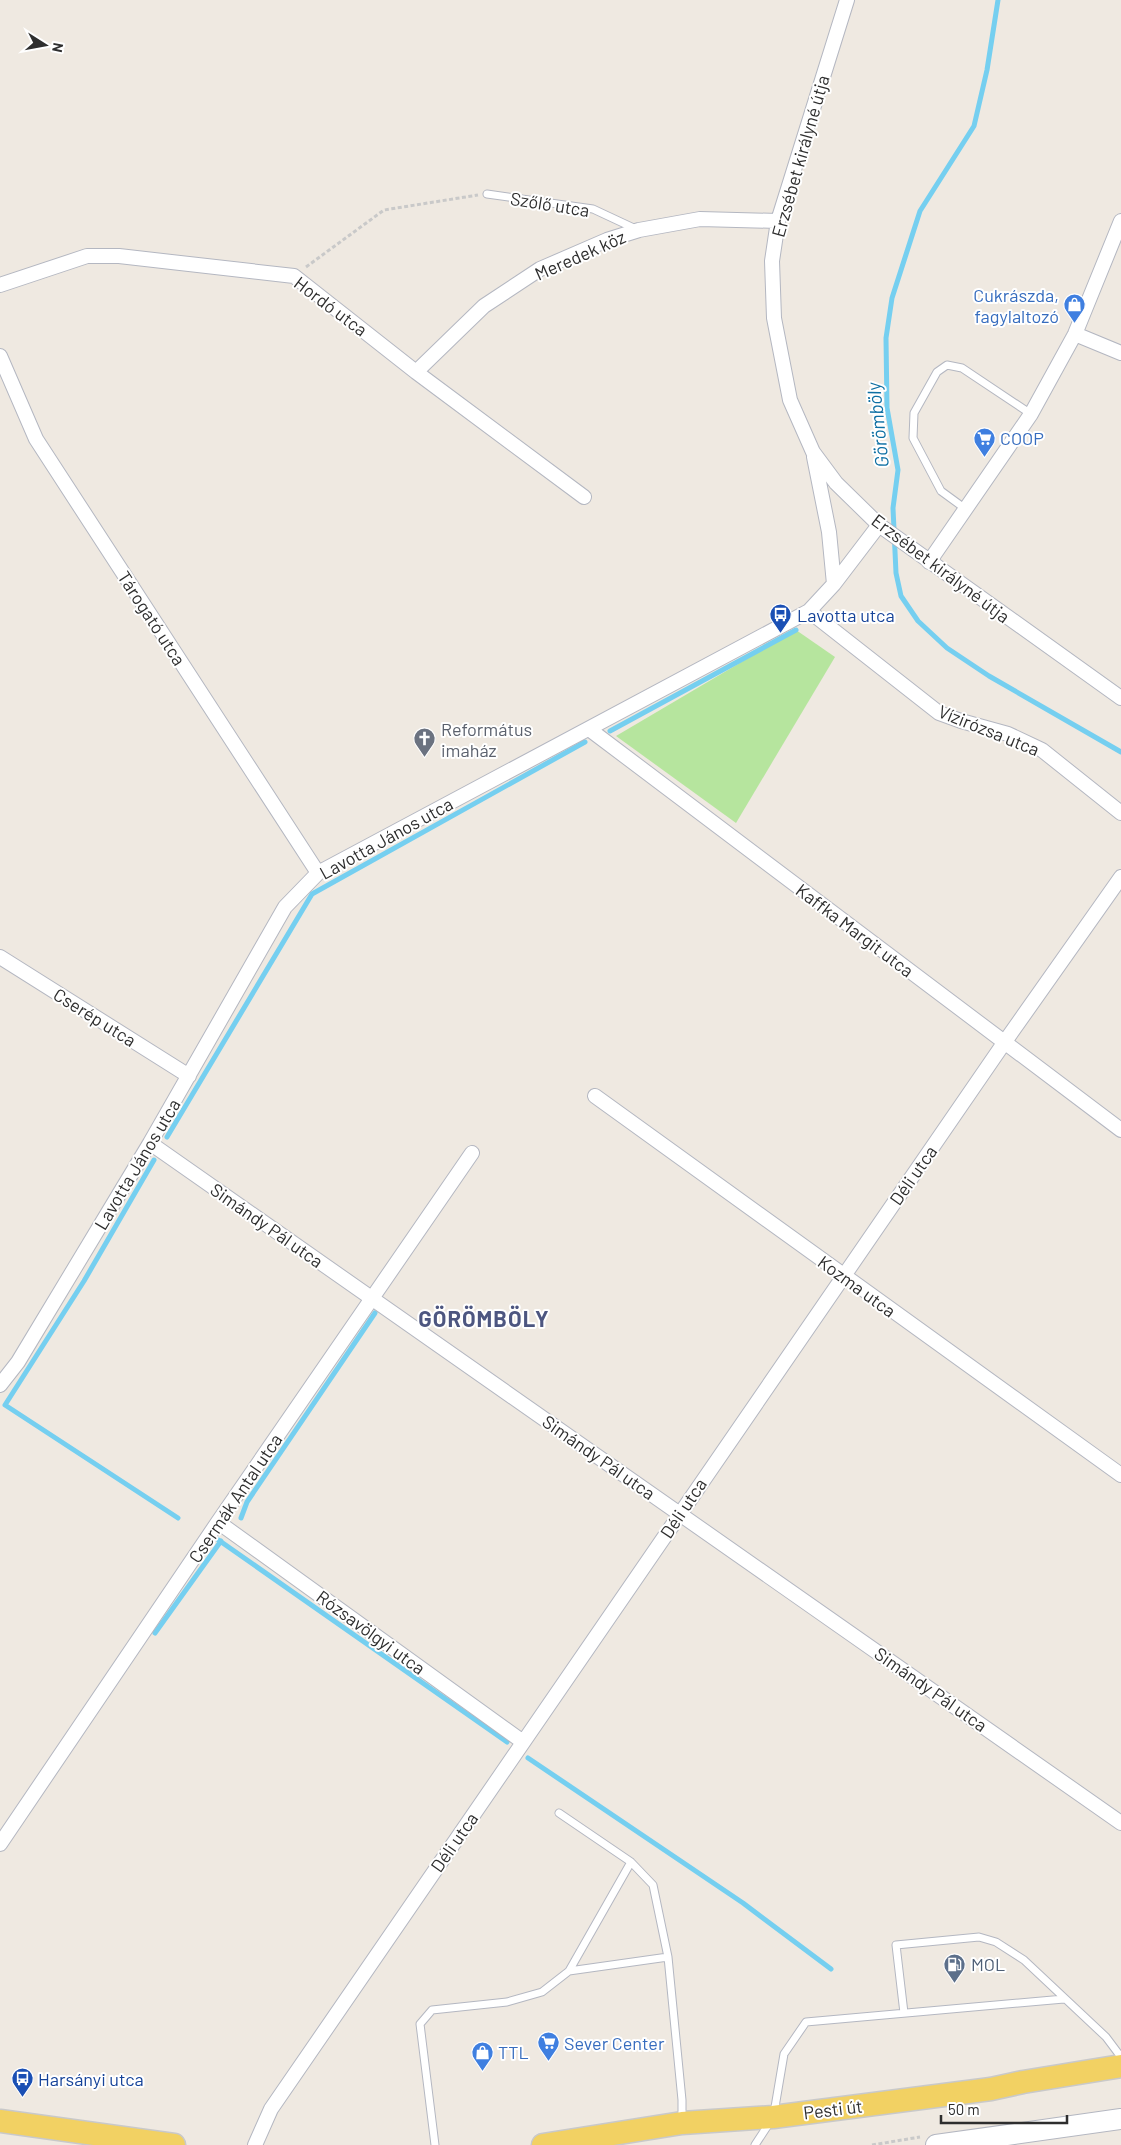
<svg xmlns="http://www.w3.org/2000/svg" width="1121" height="2145" viewBox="0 0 1121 2145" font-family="Barlow,sans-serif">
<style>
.green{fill:#b6e59e}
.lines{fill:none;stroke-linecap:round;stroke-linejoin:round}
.stream{stroke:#75cff0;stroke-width:5}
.lane-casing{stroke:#b4b7c1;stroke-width:9}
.street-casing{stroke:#b4b7c1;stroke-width:16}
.secondary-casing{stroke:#b4b7c1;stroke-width:22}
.primary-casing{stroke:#c9c9c9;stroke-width:25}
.path{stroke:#c9c9c9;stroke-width:3;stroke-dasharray:4 2.5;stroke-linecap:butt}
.lane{stroke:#fff;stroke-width:7}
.street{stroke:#fff;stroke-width:14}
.secondary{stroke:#fff;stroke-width:20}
.primary{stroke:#f2d163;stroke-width:22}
.labels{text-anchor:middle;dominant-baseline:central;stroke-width:4;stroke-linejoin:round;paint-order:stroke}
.street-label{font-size:18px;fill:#2e2e2e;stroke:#fff}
.shop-label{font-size:18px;fill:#366cbe;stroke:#fff;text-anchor:start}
.transit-label{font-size:18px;fill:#164399;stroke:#fff;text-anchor:start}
.worship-label{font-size:18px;fill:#5b616d;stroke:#fff;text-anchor:start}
.service-label{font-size:18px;fill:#4e5e75;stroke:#fff;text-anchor:start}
.water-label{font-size:19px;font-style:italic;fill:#0d6fa3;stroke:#fff}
.district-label{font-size:22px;font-weight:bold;letter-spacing:1px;fill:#4d5680;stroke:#fff}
</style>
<rect width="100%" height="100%" fill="#efe9e1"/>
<path class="green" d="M796,630L835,657L736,823L616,736Z"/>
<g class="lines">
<path class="stream" d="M998,0L987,70L974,126L920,211L892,298L886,338L887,408L898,470L893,508L896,573L901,596L918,621L947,648L989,676L1121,752
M610,731L796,630
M167,1137L312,894L585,742
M154,1160L84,1281L5,1405L178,1518
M241,1518L247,1502L375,1313
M217,1539L507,1742
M155,1633L221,1541
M528,1758L743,1903L831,1969"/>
<defs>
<path id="lane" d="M487,194L593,209L638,230
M967,510L941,491L913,438L914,413L937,372L947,365L962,368L1031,414
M559,1813L631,1862
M569,1971L668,1957
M904,2013L896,1945L979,1937L996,1942L1024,1960L1106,2037L1121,2057
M774,2113L784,2054L806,2022L1064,1999
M435,2145L420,2024L432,2010L507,2002L542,1992L569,1971L631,1862L653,1885L668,1957L682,2100V2120
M755,2145L770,2122"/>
<path id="street" d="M847,0L778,221L772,261L774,318L790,400L813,452L836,483L879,525L1121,698
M0,285L87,256H119L294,276L416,372L584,497
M1075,334L1121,353
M0,356L36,439L318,873
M416,372L484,306L540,269L607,240L639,230L700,219L778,221
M814,457L829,532L834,584
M929,562L1031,414L1075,334L1121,221
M809,611L939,713L961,721L1008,734L1042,750L1121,813
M589,729L1121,1130
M0,957L189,1076
M595,1096L1121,1475
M150,1143L1121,1823
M0,1385L18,1362L150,1143L285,907L318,873L809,611L834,584L879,525
M218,1522L523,1742
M0,1844L218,1522L472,1153
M255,2145L271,2109L1004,1043L1121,877"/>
<path id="secondary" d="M936,2145L1121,2119"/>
<path id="primary" d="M0,2121L174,2145
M543,2145L682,2123L773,2117L991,2089L1023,2082L1121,2066"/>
</defs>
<use href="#lane" class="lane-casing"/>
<use href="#street" class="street-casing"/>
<use href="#secondary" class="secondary-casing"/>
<use href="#primary" class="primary-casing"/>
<path class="path" d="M306,267L384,210L478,195
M872,2145L920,2137"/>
<use href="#lane" class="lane"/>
<use href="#street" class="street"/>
<use href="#secondary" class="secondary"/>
<use href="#primary" class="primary"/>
</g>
<defs>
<symbol id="shop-pin" viewBox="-11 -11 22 30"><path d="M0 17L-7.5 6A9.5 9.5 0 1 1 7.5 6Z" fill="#3f7fe0" stroke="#fff"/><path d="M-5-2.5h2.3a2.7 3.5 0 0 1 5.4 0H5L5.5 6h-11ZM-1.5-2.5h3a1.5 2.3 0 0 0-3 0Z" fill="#fff"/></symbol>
<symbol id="supermarket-pin" viewBox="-11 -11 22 30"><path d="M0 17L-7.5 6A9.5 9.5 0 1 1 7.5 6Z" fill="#3f7fe0" stroke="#fff"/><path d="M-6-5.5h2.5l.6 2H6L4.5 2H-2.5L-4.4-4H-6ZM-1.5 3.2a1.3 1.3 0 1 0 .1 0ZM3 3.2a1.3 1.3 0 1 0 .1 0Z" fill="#fff"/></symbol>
<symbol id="bus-pin" viewBox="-11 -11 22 30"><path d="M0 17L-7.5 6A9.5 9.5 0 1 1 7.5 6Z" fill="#1a4fb4" stroke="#fff"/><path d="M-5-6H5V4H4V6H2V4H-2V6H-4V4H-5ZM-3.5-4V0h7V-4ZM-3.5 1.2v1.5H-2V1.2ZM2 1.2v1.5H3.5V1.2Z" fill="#fff"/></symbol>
<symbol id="church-pin" viewBox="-11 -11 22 30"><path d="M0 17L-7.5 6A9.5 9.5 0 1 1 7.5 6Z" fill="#6b7280" stroke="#fff"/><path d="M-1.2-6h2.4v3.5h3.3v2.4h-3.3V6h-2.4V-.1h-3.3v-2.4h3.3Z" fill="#fff"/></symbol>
<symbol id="fuel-pin" viewBox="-11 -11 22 30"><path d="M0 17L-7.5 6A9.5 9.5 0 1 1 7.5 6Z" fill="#5c6f8a" stroke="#fff"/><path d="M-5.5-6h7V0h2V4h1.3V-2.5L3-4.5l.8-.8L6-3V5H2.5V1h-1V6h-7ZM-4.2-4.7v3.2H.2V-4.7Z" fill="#fff"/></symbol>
</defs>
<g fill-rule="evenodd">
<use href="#shop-pin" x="1062" y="292" width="25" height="34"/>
<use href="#supermarket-pin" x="972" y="426" width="25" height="34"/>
<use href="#bus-pin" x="768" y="602" width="25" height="34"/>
<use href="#church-pin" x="412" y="726" width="25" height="34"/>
<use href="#fuel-pin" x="942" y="1952" width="25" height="34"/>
<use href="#supermarket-pin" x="536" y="2030" width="25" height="34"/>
<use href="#shop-pin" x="470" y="2040" width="25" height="34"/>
<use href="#bus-pin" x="10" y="2066" width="25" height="34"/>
</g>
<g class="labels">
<g class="street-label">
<text transform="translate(800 156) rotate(-74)">Erzsébet királyné útja</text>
<text transform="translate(550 204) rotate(9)">Szőlő utca</text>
<text transform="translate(580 255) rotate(-24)">Meredek köz</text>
<text transform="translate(331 306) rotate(37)">Hordó utca</text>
<text transform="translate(941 568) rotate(37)">Erzsébet királyné útja</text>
<text transform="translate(152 618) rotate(57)">Tárogató utca</text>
<text transform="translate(989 730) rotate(22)">Vízirózsa utca</text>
<text transform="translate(386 838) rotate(-29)">Lavotta János utca</text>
<text transform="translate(855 930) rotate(37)">Kaffka Margit utca</text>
<text transform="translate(95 1017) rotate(32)">Cserép utca</text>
<text transform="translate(137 1164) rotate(-59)">Lavotta János utca</text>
<text transform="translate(913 1175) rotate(-55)">Déli utca</text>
<text transform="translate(267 1225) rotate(35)">Simándy Pál utca</text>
<text transform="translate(857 1286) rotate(36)">Kozma utca</text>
<text transform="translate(599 1457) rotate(35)">Simándy Pál utca</text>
<text transform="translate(235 1498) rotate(-56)">Csermák Antal utca</text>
<text transform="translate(683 1508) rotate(-56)">Déli utca</text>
<text transform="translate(371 1632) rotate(36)">Rózsavölgyi utca</text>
<text transform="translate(931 1689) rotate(35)">Simándy Pál utca</text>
<text transform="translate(454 1842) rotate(-55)">Déli utca</text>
<text transform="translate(833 2109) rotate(-7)">Pesti út</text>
</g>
<g class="shop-label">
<text x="1059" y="295" text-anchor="end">Cukrászda,<tspan x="1059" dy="21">fagylaltozó</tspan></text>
<text x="1000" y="438">COOP</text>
<text x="564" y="2043">Sever Center</text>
<text x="498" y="2052">TTL</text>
</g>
<g class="transit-label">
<text x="797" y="615">Lavotta utca</text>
<text x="38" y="2079">Harsányi utca</text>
</g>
<g class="worship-label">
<text x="441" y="729">Református<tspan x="441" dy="21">imaház</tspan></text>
</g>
<g class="service-label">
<text x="971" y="1964">MOL</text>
</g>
<g class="water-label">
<text transform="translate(877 425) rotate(-96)">Görömböly</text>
</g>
<g class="district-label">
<text x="484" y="1318">GÖRÖMBÖLY</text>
</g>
</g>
<g transform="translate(45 45) rotate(101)" stroke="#ffffff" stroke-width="4" paint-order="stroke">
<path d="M0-4L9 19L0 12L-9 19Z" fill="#2e2e2e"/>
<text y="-8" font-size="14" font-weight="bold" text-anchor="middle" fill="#2e2e2e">N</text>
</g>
<path d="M941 2115v8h126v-8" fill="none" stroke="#2e2e2e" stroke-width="2.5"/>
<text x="948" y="2115" font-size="15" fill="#2e2e2e" stroke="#ffffff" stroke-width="4" paint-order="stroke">50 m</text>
</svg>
